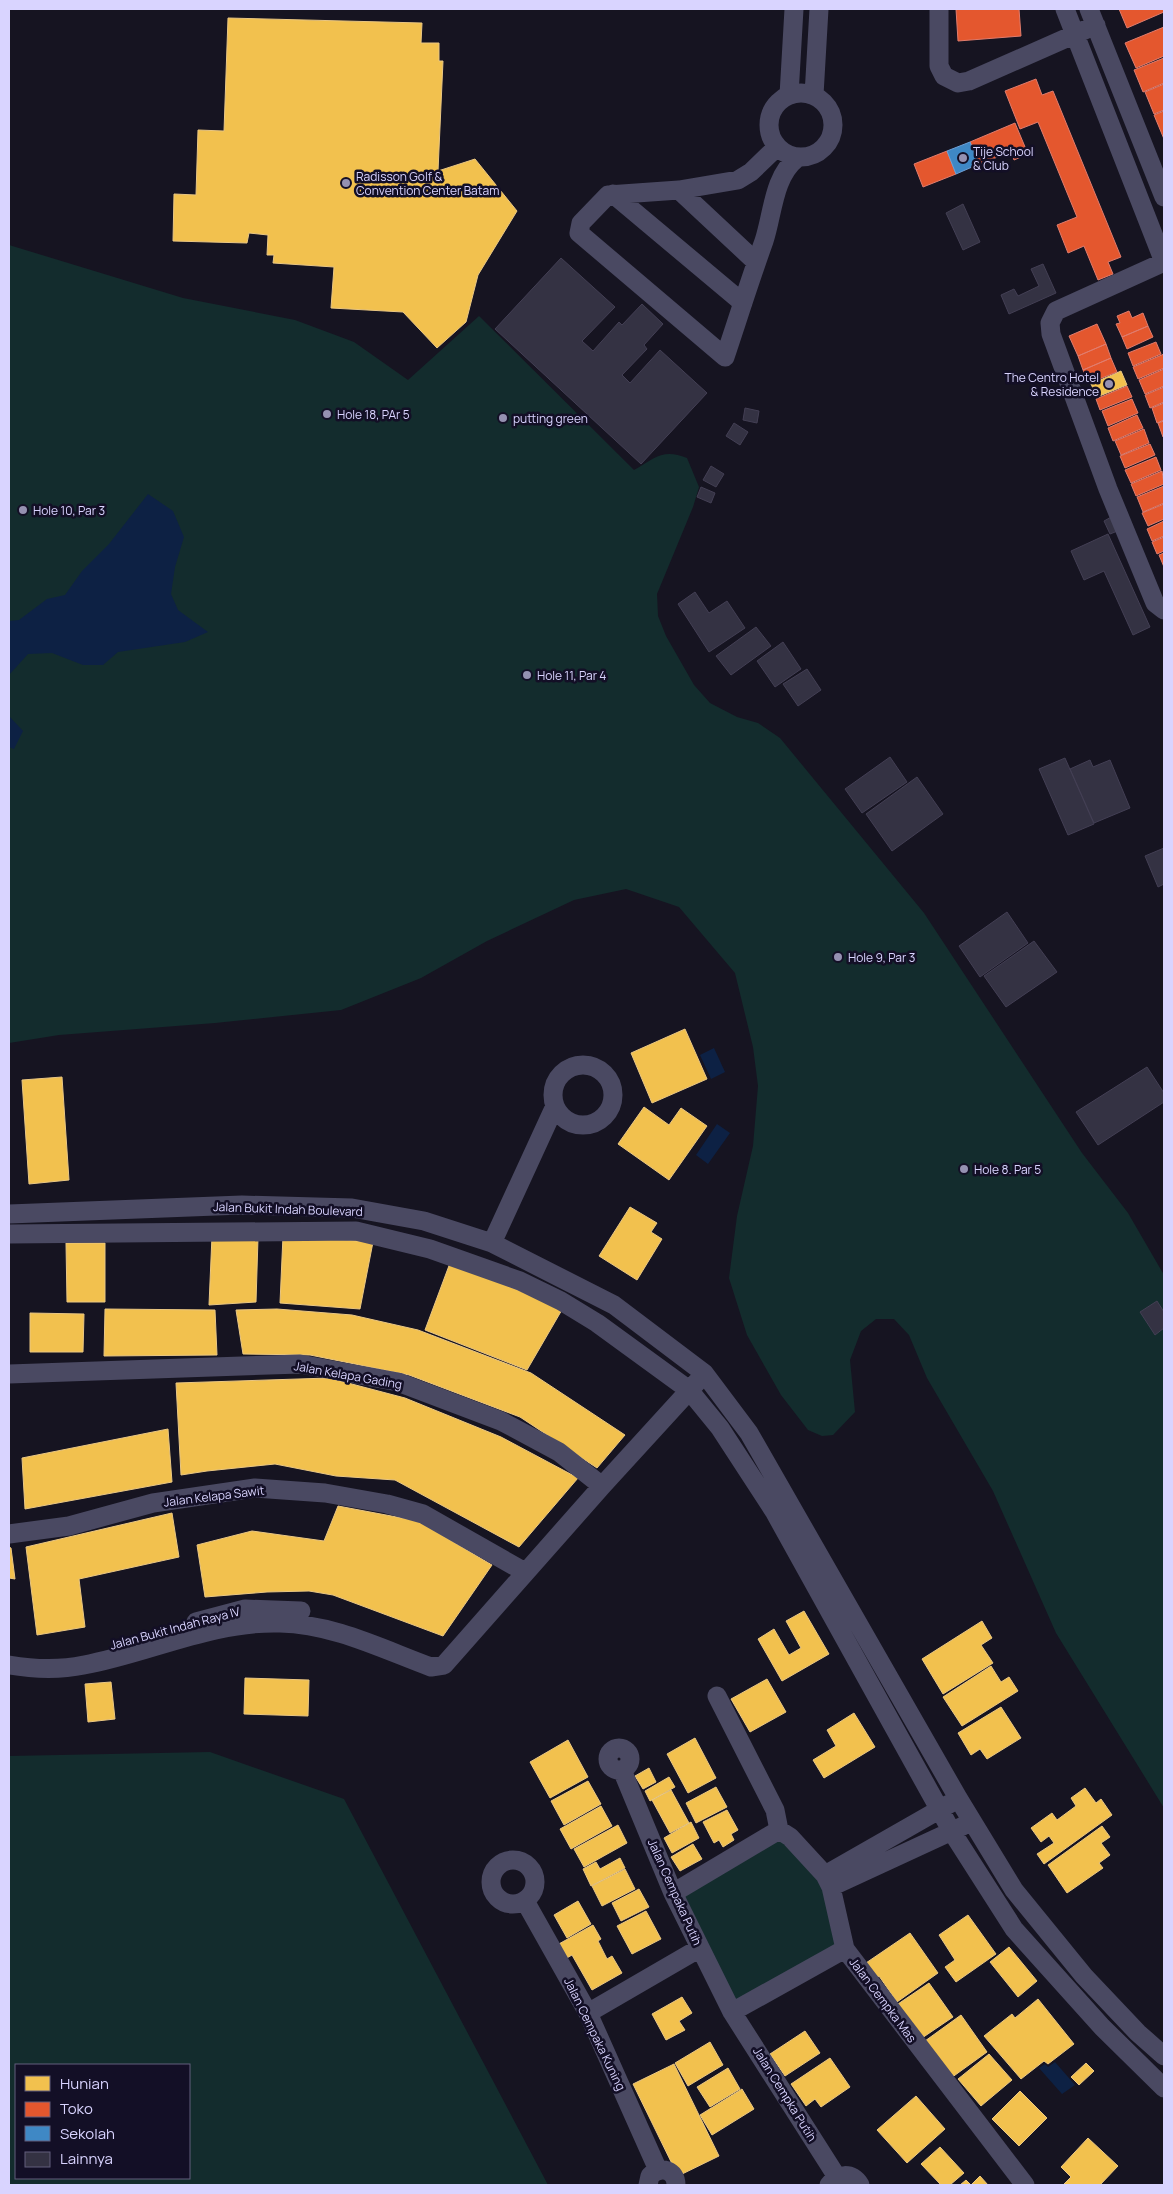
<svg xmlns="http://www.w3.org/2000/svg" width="1173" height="2194" viewBox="0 0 1173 2194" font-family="Manrope,sans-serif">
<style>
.green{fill:#132c2d;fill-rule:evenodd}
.water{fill:#0d2144}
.homes{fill:#f2c14e;stroke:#eac783}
.shops{fill:#e4572e;stroke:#e17c6d}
.schools{fill:#3f88c5;stroke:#6d9fd6}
.building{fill:#343243;stroke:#433f54}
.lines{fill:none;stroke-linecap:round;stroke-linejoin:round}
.street{stroke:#4a4962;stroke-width:19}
.poi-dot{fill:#9591b1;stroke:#130f26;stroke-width:2}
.labels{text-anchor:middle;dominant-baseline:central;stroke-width:5;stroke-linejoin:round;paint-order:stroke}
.poi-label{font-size:12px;fill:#d9d4ff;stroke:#130f26;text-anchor:start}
.street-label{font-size:12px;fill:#d9d4ff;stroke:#130f26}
</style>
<rect width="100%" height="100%" fill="#161421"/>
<path class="green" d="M9,245L183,298L295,320L354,342L408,380L479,316L634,470C655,458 663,448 687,458L699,487L693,507L657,594L658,616L666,636L694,685L710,703L737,717L758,723L780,738L924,913L1082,1153L1128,1213L1164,1275V1808L1056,1633L993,1491L927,1378L909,1335L894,1319H876L861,1331L850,1360L855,1412L833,1435L822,1436L808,1430L781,1395L747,1335L729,1278L737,1216L753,1146L758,1086L753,1047L735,973L679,907L626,889L574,900L487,941L421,978L341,1010L215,1023L59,1035L9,1043Z
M210,1752L344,1799L548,2185H9V1756ZM16,2065H189V2178H16Z
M793,1831L822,1877L841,1947L733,2009L674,1892Z"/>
<path class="water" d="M148,494L173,511L184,537L175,567L171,594L178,610L208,632L185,642L118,652L103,665H83L52,653L28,654L9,675V621L19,620L47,599L65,595L82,571L109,544Z
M9,716L23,731L14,749L9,747Z
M714,1048L725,1072L711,1079L700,1055Z
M717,1124L730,1133L708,1164L696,1155Z
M1055,2062L1075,2085L1062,2094L1039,2068L1045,2064L1048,2067Z"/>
<path class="homes" d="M228,18L422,23L421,43H439V61H443L438,171L475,159L517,211L478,275L466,322L437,348L403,312L331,308L334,267L273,263L274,255H267L268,235L249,233L247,243L173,241L174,194L196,195L198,130L224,131Z
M1121,371L1127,385L1097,397L1091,384Z
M685,1029L707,1079L652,1103L631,1053Z
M62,1077L69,1180L29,1184L22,1080Z
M644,1107L669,1125L681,1108L707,1126L669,1180L618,1144Z
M630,1207L657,1223L651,1232L662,1239L637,1280L599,1256Z
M212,1236L258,1238L256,1302L209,1305Z
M283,1236L373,1242L360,1309L280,1303Z
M66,1243H105V1302H67Z
M450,1263L563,1308L527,1370L425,1330Z
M105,1309L215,1310L217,1355L104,1356Z
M277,1309L352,1315L418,1330L531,1373L625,1435L597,1468L520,1417L409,1375L310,1355L243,1354L236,1310Z
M30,1313L84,1314L83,1352H30Z
M329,1378L405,1398L501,1437L578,1478L519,1547L395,1480L336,1476L275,1464L207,1471L181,1475L176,1383Z
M168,1429L172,1482L25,1509L22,1458Z
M338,1506L418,1521L492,1565L443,1636L333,1595L309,1591L267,1592L205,1597L197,1545L252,1531L324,1541Z
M172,1513L179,1557L79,1579L85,1627L37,1635L26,1547Z
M9,1547L11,1548L15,1579L9,1578Z
M804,1611L829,1654L782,1681L758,1639L774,1629L789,1655L801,1648L786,1621Z
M982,1621L992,1638L981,1645L993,1663L943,1694L922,1659Z
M991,1666L1001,1682L1009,1677L1018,1691L962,1726L943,1697Z
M245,1678L309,1680L308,1716L244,1714Z
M767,1679L786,1712L750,1732L731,1699Z
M111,1682L115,1719L88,1722L85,1684Z
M1001,1707L1021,1738L987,1759L980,1749L971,1755L958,1733Z
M854,1713L875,1747L824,1778L813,1760L836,1746L827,1730Z
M695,1738L716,1778L688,1793L667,1754Z
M568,1740L588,1777L550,1798L530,1762Z
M649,1768L656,1782L643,1789L635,1776Z
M669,1777L675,1787L650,1801L645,1791Z
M588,1781L601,1804L564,1825L551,1801Z
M716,1787L727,1807L696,1823L686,1803Z
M1085,1788L1096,1803L1101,1799L1112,1815L1044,1864L1037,1854L1054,1843L1049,1836L1041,1842L1031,1828L1052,1813L1057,1820L1076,1806L1071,1798Z
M671,1790L689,1823L670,1833L652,1800Z
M601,1806L612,1826L571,1849L560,1829Z
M727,1810L738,1830L731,1834L734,1840L723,1847L719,1840L714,1843L703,1822Z
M691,1822L699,1838L672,1853L664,1838Z
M618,1825L627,1843L584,1867L574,1849Z
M1102,1826L1110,1837L1101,1843L1110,1855L1099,1863L1103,1868L1067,1893L1048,1865Z
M693,1844L702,1859L680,1871L671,1857Z
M620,1858L625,1868L591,1886L583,1869L596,1862L600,1869Z
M625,1869L635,1889L602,1906L592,1886Z
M639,1889L649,1907L621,1921L612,1903Z
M578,1901L591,1924L567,1938L554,1915Z
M646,1911L661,1939L632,1954L617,1926Z
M968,1915L996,1954L956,1982L945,1967L955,1960L939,1935Z
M593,1925L601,1939L598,1941L607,1959L612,1956L622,1973L592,1990L572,1955L565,1959L557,1945Z
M910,1933L938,1973L897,2002L879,1976L873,1980L863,1965Z
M1009,1947L1037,1981L1018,1997L990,1962Z
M929,1983L953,2017L922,2038L898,2004Z
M682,1997L692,2013L679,2021L685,2030L666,2040L652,2014Z
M1038,1999L1074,2044L1048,2064L1044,2061L1021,2079L984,2036L1012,2014L1015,2018Z
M961,2015L987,2052L951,2078L925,2041Z
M805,2031L820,2053L785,2076L770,2054Z
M710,2042L723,2065L688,2086L675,2063Z
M989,2054L1012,2080L981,2106L958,2079Z
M830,2058L850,2087L821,2107L815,2099L806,2106L791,2084Z
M1086,2063L1094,2071L1079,2085L1071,2077Z
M674,2064L719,2156L678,2176L633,2084Z
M728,2068L740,2089L710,2107L697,2087Z
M742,2089L754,2109L712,2135L700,2115Z
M1020,2091L1047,2118L1019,2146L992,2119Z
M916,2096L945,2129L907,2163L877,2130Z
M1088,2138L1118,2166L1100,2185H1063L1071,2177L1061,2167Z
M940,2147L964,2173L950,2185H941L921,2164Z
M980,2176L988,2185H960L966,2180L971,2185Z"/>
<path class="shops" d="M956,9H1019L1021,36L958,41Z
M1119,9H1164V12L1127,28Z
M1164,27V56L1136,68L1125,43Z
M1164,58V83L1143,92L1134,70Z
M1036,79L1042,95L1053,91L1121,257L1108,262L1113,274L1098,280L1084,246L1068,253L1057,225L1077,217L1038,122L1020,129L1005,91Z
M1164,84V110L1154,114L1145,92Z
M1164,111V139L1154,115Z
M1015,123L1028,154L1014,160L1011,152L979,164L970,142Z
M947,151L956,174L923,187L914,164Z
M1129,311L1132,318L1143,313L1148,326L1122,337L1116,324L1120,323L1117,316Z
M1097,324L1106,344L1078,356L1069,336Z
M1148,326L1153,337L1127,349L1122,337Z
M1156,342L1161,354L1133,366L1128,353Z
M1106,344L1111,358L1083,370L1078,356Z
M1164,354V368L1138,379L1133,367Z
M1111,358L1117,372L1089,383L1083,370Z
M1164,369V386L1145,394L1139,380Z
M1127,386L1132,397L1100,410L1096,399Z
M1164,387V402L1150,408L1145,395Z
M1132,399L1138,413L1108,426L1102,411Z
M1164,403V420L1157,423L1152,408Z
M1137,415L1143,428L1113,441L1108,428Z
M1164,421V436L1163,437L1158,423Z
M1144,429L1149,443L1121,455L1115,441Z
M1150,444L1155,455L1125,468L1120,456Z
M1156,457L1161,470L1131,483L1125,470Z
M1162,471L1164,484L1136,496L1131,484Z
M1164,486V503L1143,512L1137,497Z
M1164,504V519L1148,526L1142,513Z
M1164,521V536L1152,541L1147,529Z
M1164,537V551L1157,554L1152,542Z
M1164,553V567L1159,555Z"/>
<path class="schools" d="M970,142L979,164L956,174L947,151Z"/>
<path class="building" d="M963,204L980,242L963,250L946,213Z
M561,258L615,307L582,341L593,351L619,322L622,325L642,304L663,324L644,345L647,349L622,375L630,383L660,350L707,393L641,464L495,329Z
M1043,264L1056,293L1009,314L1001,295L1014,289L1018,296L1039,286L1031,269Z
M745,408L759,411L757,423L743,420Z
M734,423L748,432L740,445L726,436Z
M711,466L724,474L716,487L703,480Z
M701,487L715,493L711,503L697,497Z
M1113,516L1120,530L1110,534L1104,521Z
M1108,534L1150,627L1133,635L1104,571L1084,580L1071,551Z
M695,592L709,613L727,601L745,628L709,652L678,604Z
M756,627L771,646L731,675L716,656Z
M783,642L801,669L775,687L757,661Z
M807,669L821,690L798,706L783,684Z
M890,757L907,782L862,813L845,789Z
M1065,758L1094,824L1068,835L1039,769Z
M1090,760L1093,767L1110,760L1130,808L1094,823L1070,769Z
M917,777L943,814L892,851L866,814Z
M1164,848V884L1158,887L1145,856Z
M1007,912L1028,943L980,977L959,946Z
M1034,941L1057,972L1006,1007L984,976Z
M1147,1067L1164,1093V1102L1098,1145L1076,1112Z
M1157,1301L1164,1312V1328L1155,1335L1140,1312Z"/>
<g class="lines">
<path class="street" d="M939,9V66L944,76L958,83L969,81L1096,25
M1065,9L1164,262
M1089,9L1164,197
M769 125a32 32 0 1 1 64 0a32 32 0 1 1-64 0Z
M789,95L794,9
M814,95L819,9
M777,147L751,172L738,180L679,190L608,195L581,223L579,233L725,357C738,318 750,280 764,241C773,214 773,177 797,158
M679,190L756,262
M613,194L743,303
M1164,262L1056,311L1050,323L1051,334L1108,489L1155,603L1164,610
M553 1095a30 30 0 1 1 60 0a30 30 0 1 1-60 0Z
M9,1214L242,1205L352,1208L424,1221L492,1243L614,1305L704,1373L749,1433L958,1798L1014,1890L1084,1976L1138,2033L1164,2056
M9,1234L356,1231L430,1249L520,1281L561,1301L597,1323L689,1390L720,1428L774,1511L952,1832L1014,1929L1102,2027L1164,2088
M492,1243L555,1106
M9,1374L300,1364L398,1382L501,1421L559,1452L602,1486
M9,1534L69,1526L153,1503L255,1488L325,1493L387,1504L423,1514L525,1572
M196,1622L245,1609L301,1611
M9,1665C33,1669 60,1670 84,1665C149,1653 212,1621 280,1623C333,1624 382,1649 431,1667L444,1665L602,1486L697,1382
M717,1696L775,1810L779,1830L790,1837L825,1875L831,1887L845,1949L1025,2185
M608 1759a11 11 0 1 1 22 0a11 11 0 1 1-22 0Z
M622,1770L673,1893L732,2012L837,2177
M491 1882a22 22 0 1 1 44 0a22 22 0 1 1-44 0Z
M825,1875L951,1803
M831,1887L963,1826
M673,1893L779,1830
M525,1901L588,2013L658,2170
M732,2012L845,1949
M588,2013L700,1948
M648,2185L650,2176C661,2165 676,2170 676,2185
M829,2185C837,2173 852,2172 860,2185"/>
</g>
<g class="poi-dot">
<circle cx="963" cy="158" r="5"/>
<circle cx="346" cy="183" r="5"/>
<circle cx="1109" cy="384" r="5"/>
<circle cx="327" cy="414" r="5"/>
<circle cx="503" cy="418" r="5"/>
<circle cx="23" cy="510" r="5"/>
<circle cx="527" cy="675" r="5"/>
<circle cx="838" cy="957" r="5"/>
<circle cx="964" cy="1169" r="5"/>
</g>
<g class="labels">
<g class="poi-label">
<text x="973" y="151">Tije School<tspan x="973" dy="14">&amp; Club</tspan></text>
<text x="356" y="176">Radisson Golf &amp;<tspan x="356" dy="14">Convention Center Batam</tspan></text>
<text x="1099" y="377" text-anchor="end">The Centro Hotel<tspan x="1099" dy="14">&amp; Residence</tspan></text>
<text x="337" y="414">Hole 18, PAr 5</text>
<text x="513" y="418">putting green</text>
<text x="33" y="510">Hole 10, Par 3</text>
<text x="537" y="675">Hole 11, Par 4</text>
<text x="848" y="957">Hole 9, Par 3</text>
<text x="974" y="1169">Hole 8. Par 5</text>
</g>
<g class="street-label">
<text transform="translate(288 1209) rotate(2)">Jalan Bukit Indah Boulevard</text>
<text transform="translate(348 1375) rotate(10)">Jalan Kelapa Gading</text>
<text transform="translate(214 1496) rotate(-7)">Jalan Kelapa Sawit</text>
<text transform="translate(175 1628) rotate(-15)">Jalan Bukit Indah Raya IV</text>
<text transform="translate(675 1892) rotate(66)">Jalan Cempaka Putih</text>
<text transform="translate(883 2000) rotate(53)">Jalan Cempka Mas</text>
<text transform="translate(595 2034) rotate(64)">Jalan Cempaka Kuning</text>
<text transform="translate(785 2094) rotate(58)">Jalan Cempka Putih</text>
</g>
</g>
<rect width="1173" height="2194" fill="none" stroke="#d9d4ff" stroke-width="20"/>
<rect x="15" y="2064" width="175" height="115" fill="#130f26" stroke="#625e7d"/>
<rect x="25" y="2076" width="25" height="15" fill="#f2c14e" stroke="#625e7d"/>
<text x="60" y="2089" font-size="15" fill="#d9d4ff">Hunian</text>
<rect x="25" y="2102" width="25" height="15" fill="#e4572e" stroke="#625e7d"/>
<text x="60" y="2114" font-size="15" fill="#d9d4ff">Toko</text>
<rect x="25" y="2126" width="25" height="15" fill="#3f88c5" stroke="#625e7d"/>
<text x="60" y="2139" font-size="15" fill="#d9d4ff">Sekolah</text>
<rect x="25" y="2152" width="25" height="15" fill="#343243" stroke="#625e7d"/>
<text x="60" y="2164" font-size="15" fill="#d9d4ff">Lainnya</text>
</svg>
